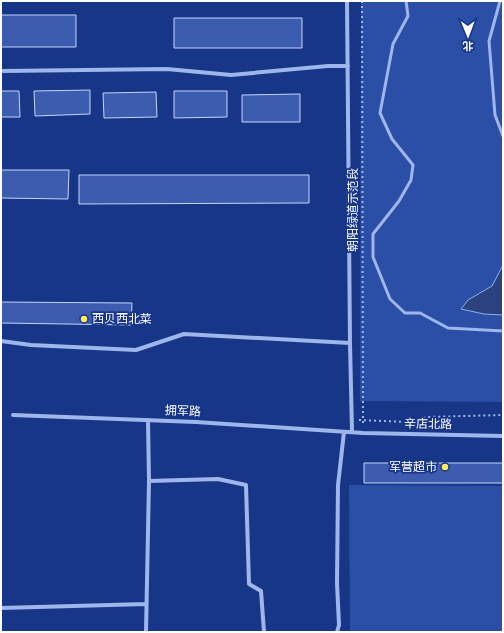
<svg xmlns="http://www.w3.org/2000/svg" width="504" height="633" viewBox="0 0 504 633" font-family="'Fira Sans','Noto Sans SC',sans-serif">
<style>
.green{fill:#2b4ea6}
.water{fill:#2c427f;stroke:#92aef0}
.building{fill:#3c5caf;stroke:#c5d4fa}
.lines{fill:none;stroke-linecap:round;stroke-linejoin:round}
.path{stroke:#9fb6ed;stroke-width:2;stroke-dasharray:2 3;stroke-linecap:butt}
.service{stroke:#9fb6ed;stroke-width:3}
.minor{stroke:#9fb6ed;stroke-width:4}
.poi-dot{fill:#ffeb5b;stroke:#183687;stroke-width:1.5}
.labels{text-anchor:middle;dominant-baseline:central;stroke-width:3.5;stroke-linejoin:round;paint-order:stroke}
.street-label{font-size:12px;fill:#fff;stroke:#183687}
.poi-label{font-size:12px;fill:#fff;stroke:#183687;text-anchor:start}
</style>
<rect width="100%" height="100%" fill="#183687"/>
<path class="green" d="M361,1H503V402L360,401Z
M349,485L503,486V632H350Z"/>
<path class="water" d="M503,265V315L484,314L461,309L468,300L492,286Z"/>
<path class="building" d="M1,15H76V47H1Z
M174,18H302V48H174Z
M90,90V114L35,116L34,91Z
M1,91H19L20,117H1Z
M174,91H227V117L174,118Z
M156,92L157,117L104,118L103,93Z
M300,94V122H242V95Z
M1,170H69L68,199L1,198Z
M79,175H309V203L79,204Z
M1,302L132,303L131,325L1,323Z
M364,463H503V483H364Z"/>
<g class="lines">
<path class="path" d="M362,1L363,426
M359,420L408,422L427,417L503,415"/>
<path class="service" d="M406,1L408,16L393,44L380,113L392,139L413,165L411,180L399,201L373,234V257L390,299L405,313H420L448,328L503,331
M500,1L489,41L495,115L503,136"/>
<path class="minor" d="M347,1L350,343L352,432
M1,71L167,69L231,75L328,66H348
M1,341L31,345L136,350L184,334L350,343
M13,415L196,422L363,433L503,436
M149,481L218,479L246,485L249,584L261,591L264,632
M1,608L146,604
M146,632L149,481L148,420
M337,632L339,625L337,583L338,485L344,432"/>
</g>
<g class="poi-dot">
<circle cx="84" cy="319" r="4"/>
<circle cx="445" cy="467" r="4"/>
</g>
<g class="labels">
<g class="street-label">
<text transform="translate(353 210) rotate(-90)">朝阳绿道示范段</text>
<text transform="translate(183 411) rotate(2)">拥军路</text>
<text transform="translate(428 424) rotate(1)">辛店北路</text>
</g>
<g class="poi-label">
<text x="92" y="319">西贝西北菜</text>
<text x="437" y="467" text-anchor="end">军营超市</text>
</g>
</g>
<rect width="504" height="633" fill="none" stroke="#ffffff" stroke-width="4"/>
<g transform="translate(468 36) rotate(179)" stroke="#183687" stroke-width="3" paint-order="stroke">
<path d="M0-3L7 15L0 10L-7 15Z" fill="#ffffff"/>
<text y="-6" font-size="11" font-weight="bold" text-anchor="middle" fill="#ffffff">北</text>
</g>
</svg>
